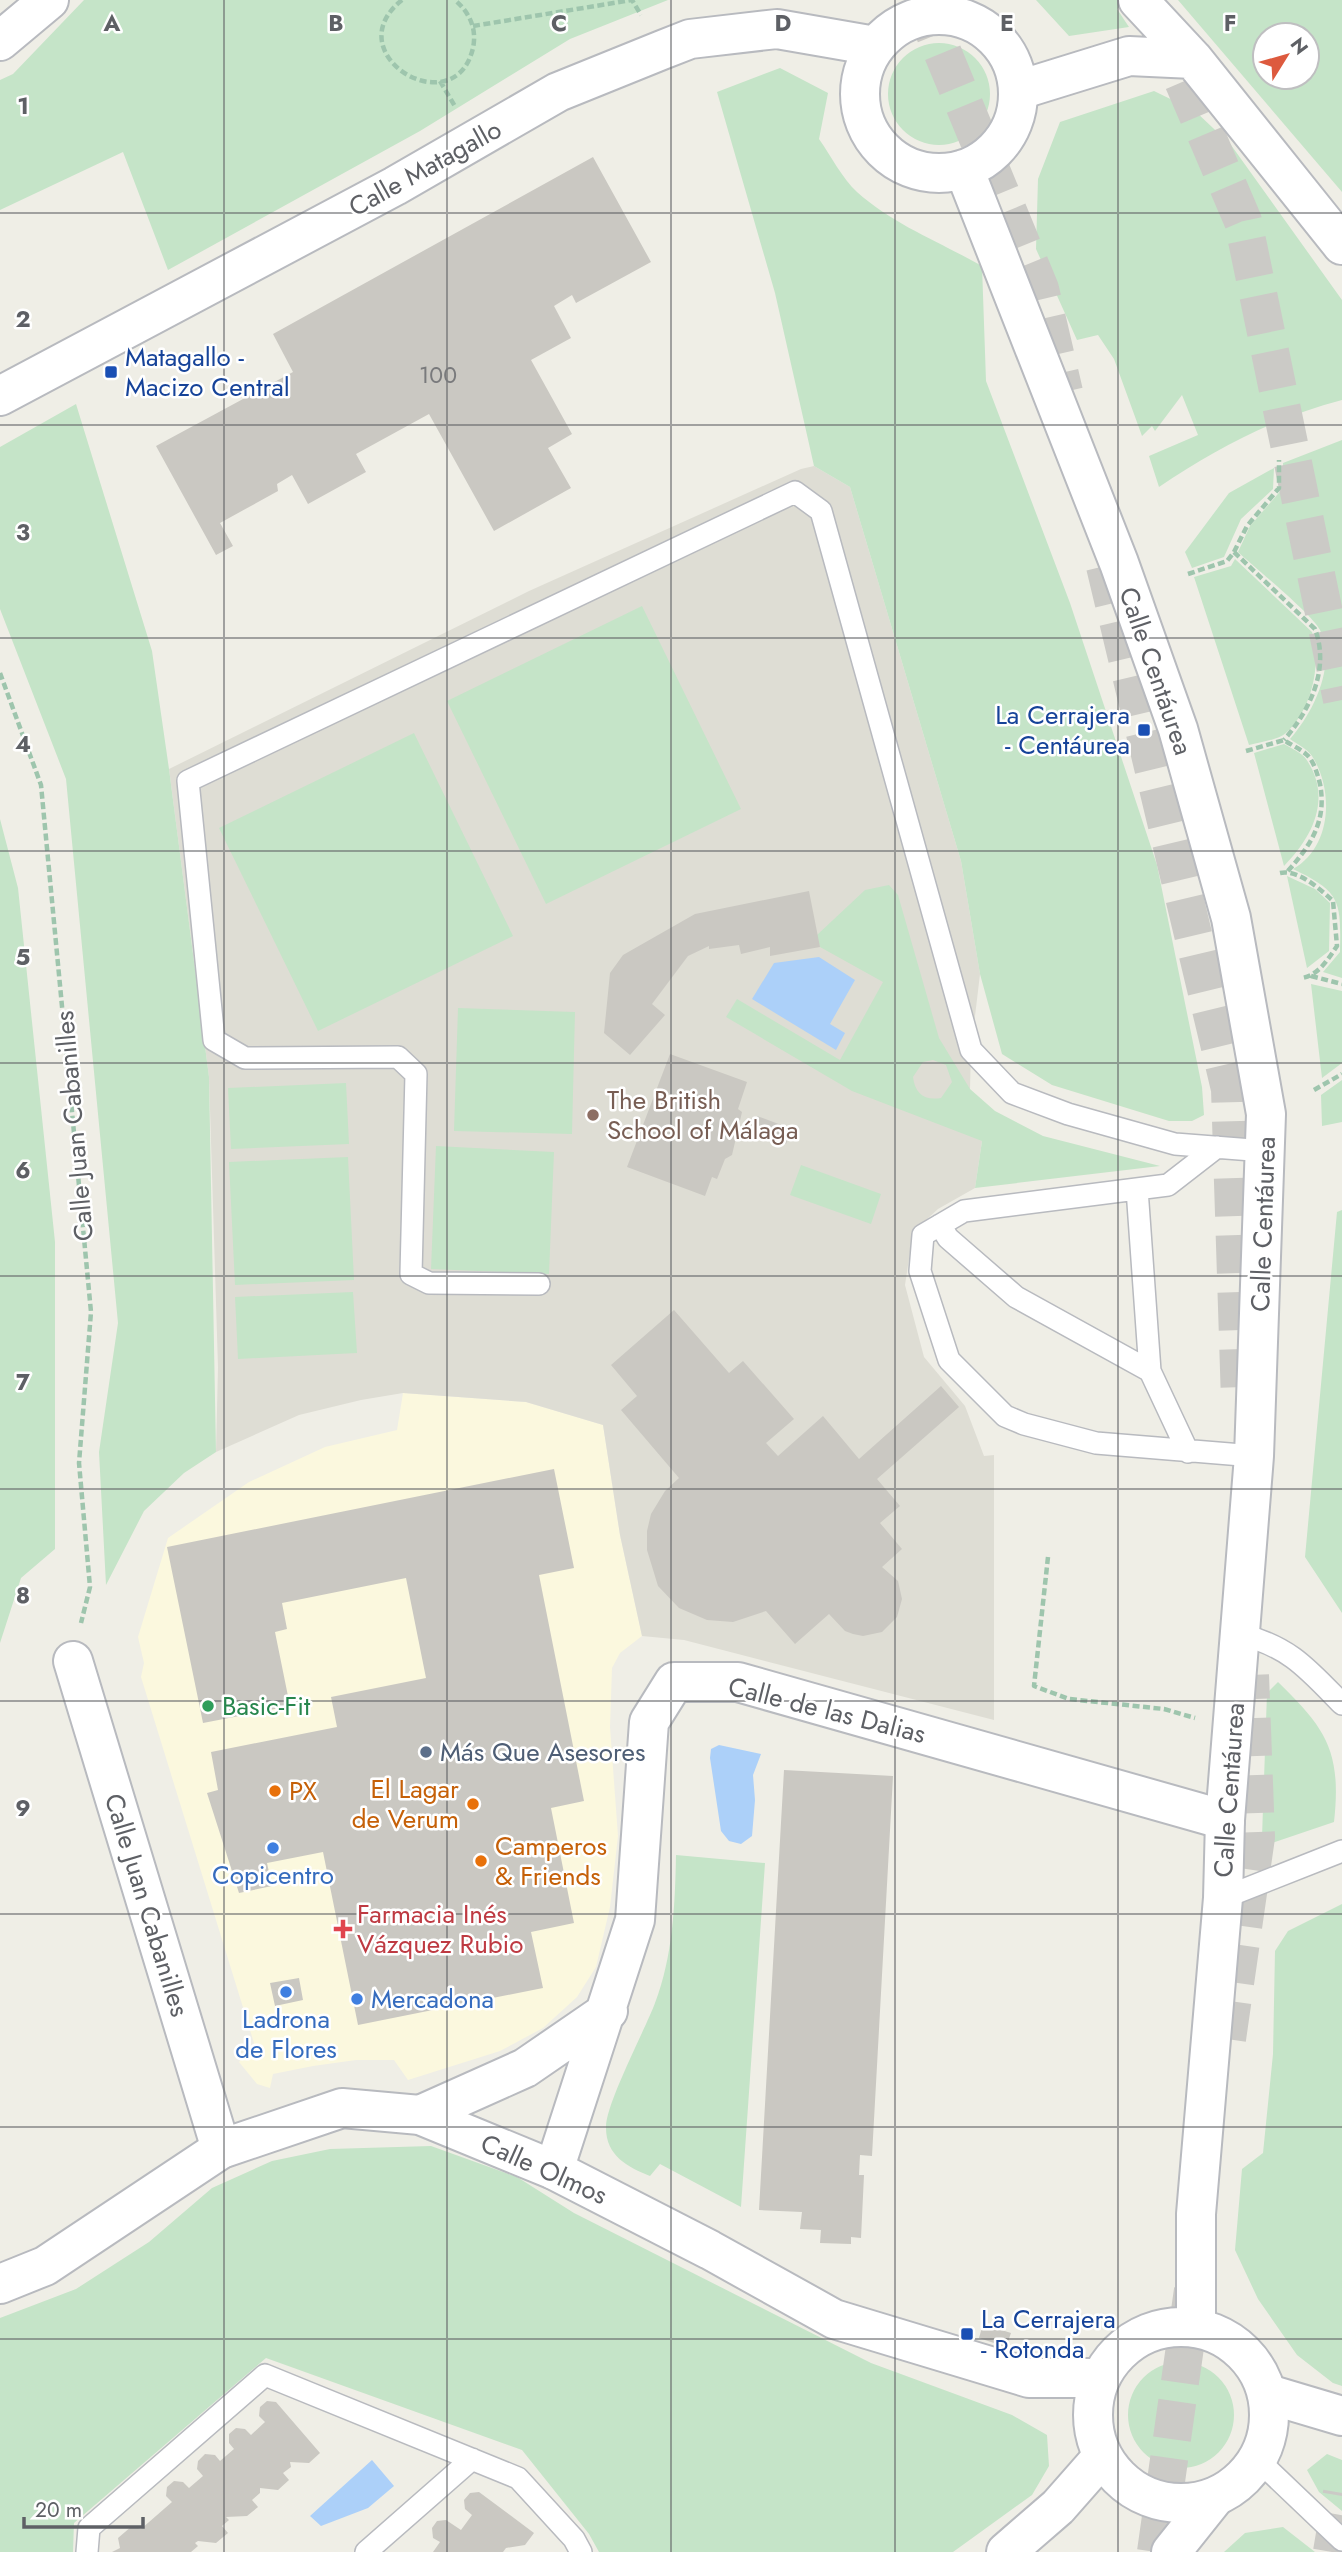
<svg xmlns="http://www.w3.org/2000/svg" width="1342" height="2552" viewBox="0 0 1342 2552" font-family="Jost,sans-serif">
<style>
.commercial{fill:#fbf8de}
.education{fill:#deddd4}
.green{fill:#c5e4c8;fill-rule:evenodd}
.water{fill:#acd0f9}
.building{fill:#cac8c2}
.lines{fill:none;stroke-linecap:round;stroke-linejoin:round}
.motorway-tunnel{stroke:#cbcac6;stroke-width:38;stroke-dasharray:38 19;stroke-linecap:butt}
.service-casing{stroke:#b8babf;stroke-width:24}
.minor-casing{stroke:#b8babf;stroke-width:42}
.tertiary-casing{stroke:#b8babf;stroke-width:42}
.path{stroke:#9ec5ad;stroke-width:4.5;stroke-dasharray:7 3.5;stroke-linecap:butt}
.service{stroke:#fff;stroke-width:21}
.minor{stroke:#fff;stroke-width:38}
.tertiary{stroke:#fff;stroke-width:38}
.grid{fill:none;stroke:#5e6065;stroke-width:2;stroke-opacity:0.55}
.transit-dot{fill:#1a4fb4;stroke:#fff;stroke-width:2.5}
.education-dot{fill:#8d6e63;stroke:#fff;stroke-width:2.5}
.leisure-dot{fill:#2e9e5b;stroke:#fff;stroke-width:2.5}
.service-dot{fill:#5c6f8a;stroke:#fff;stroke-width:2.5}
.food-dot{fill:#e8710a;stroke:#fff;stroke-width:2.5}
.shop-dot{fill:#3f7fe0;stroke:#fff;stroke-width:2.5}
.health-dot{fill:#e0444e;stroke:#fff;stroke-width:2.5}
.labels{text-anchor:middle;dominant-baseline:central;stroke-width:5;stroke-linejoin:round;paint-order:stroke}
.number-label{font-size:23px;fill:#797a7c}
.street-label{font-size:26px;fill:#5e6065;stroke:#fff}
.transit-label{font-size:26px;fill:#164399;stroke:#fff;text-anchor:start}
.education-label{font-size:26px;fill:#785e54;stroke:#fff;text-anchor:start}
.leisure-label{font-size:26px;fill:#27864d;stroke:#fff;text-anchor:start}
.service-label{font-size:26px;fill:#4e5e75;stroke:#fff;text-anchor:start}
.food-label{font-size:26px;fill:#c56008;stroke:#fff;text-anchor:start}
.shop-label{font-size:26px;fill:#366cbe;stroke:#fff}
.health-label{font-size:26px;fill:#be3a42;stroke:#fff;text-anchor:start}
.grid-label{font-size:23px;text-anchor:middle;font-weight:bold;fill:#5e6065;stroke:#fff;stroke-width:5;stroke-linejoin:round;paint-order:stroke}
</style>
<rect width="100%" height="100%" fill="#efeee6"/>
<path class="commercial" d="M403,1393L526,1402L603,1425L620,1535L642,1636L620,1653L612,1668L610,1727L618,1836L610,1907L596,1967L577,1997L543,2028L500,2051L408,2080L394,2060H356L313,2066L273,2074L270,2088L257,2084L239,2062L254,2043L141,1677L144,1663L138,1637L168,1538L249,1482L325,1447L397,1430Z"/>
<path class="education" d="M814,466L850,487L961,861L980,974L971,1050L970,1089L982,1141L975,1188L938,1209L913,1232L905,1285L924,1357L965,1406L984,1456L994,1455V1720L684,1640L642,1636L620,1535L603,1425L526,1402L403,1393L361,1400L299,1415L216,1452L218,1367L209,1077L169,769L529,591L801,469Z"/>
<path class="green" d="M84,0H668L570,39L420,131L168,270L123,152L0,210V80L13,74Z
M1036,0H1121L1125,3L1117,9L1129,27L1069,36Z
M1178,0H1342V192ZM1265,35H1307V77H1265Z
M888 94a51 51 0 1 1 102 0a51 51 0 1 1-102 0Z
M780,68L828,93L819,139C831,156 842,178 857,192C894,225 940,242 982,266L986,381L1070,603L1157,865L1202,1087L1204,1115L1192,1121H1169L1052,1085L1002,1054L980,974L961,861L850,487L814,466L775,293L717,92Z
M1154,91L1195,111L1231,145L1342,300V400C1274,418 1217,448 1159,487L1149,456L1198,435L1182,395L1155,431L1152,426L1142,436L1114,359L1098,335L1077,340L1036,249L1038,179L1060,122Z
M76,404L152,651L169,769L209,1077L216,1452L184,1473L144,1511L106,1585L99,1452L118,1323L66,779L0,609V447Z
M1342,440V978L1323,972L1340,952C1341,901 1341,892 1293,869C1332,847 1334,790 1312,756C1307,749 1297,744 1290,739C1313,713 1337,665 1320,630C1312,614 1254,567 1238,552L1250,526L1284,487L1283,463Z
M1274,468L1273,489L1241,519L1224,557L1192,568L1185,552L1229,493Z
M1235,559L1312,632C1322,663 1312,710 1286,733C1278,740 1260,742 1249,745L1194,577L1231,566Z
M642,606L741,809L546,904L447,701Z
M414,733L513,936L318,1031L219,828Z
M1284,744C1291,748 1302,753 1306,759C1333,798 1312,838 1284,866L1254,753Z
M0,819L18,888L55,1242V1549L21,1578L0,1643Z
M1287,876L1315,889L1330,903L1329,951L1307,968Z
M889,885L898,895L939,1038L970,1089L995,1111L1043,1136L1160,1166L975,1188L982,1141L852,1091L726,1017L737,999L840,1060L883,982L820,947L817,935L865,890ZM933,1060L946,1065L952,1082L941,1098C924,1101 915,1093 913,1077L923,1062Z
M1311,984L1342,991V1063L1322,1078Z
M458,1008L575,1012L572,1134L454,1131Z
M1342,1080V1122L1322,1126L1321,1095Z
M346,1083L349,1144L231,1149L228,1088Z
M436,1146L554,1152L549,1274L431,1269Z
M348,1157L354,1280L235,1285L229,1162Z
M801,1165L881,1194L871,1224L790,1195Z
M1342,1210V1613L1305,1557L1337,1212Z
M353,1292L357,1353L238,1359L235,1297Z
M1278,1682C1325,1728 1342,1750 1334,1822L1272,1843L1262,1837L1267,1693Z
M676,1855L765,1863L741,2207L660,2164L650,2176C628,2167 606,2156 606,2128C605,2105 645,2030 655,2003C673,1956 675,1905 676,1855Z
M1342,1904V2386L1333,2383L1297,2355L1258,2299L1235,2250L1242,2169L1263,2153L1273,2054L1275,1951L1288,1931Z
M431,2146L517,2177L574,2213L871,2363L1012,2415L1047,2435L1049,2466L1032,2495L953,2552H599L589,2534L522,2450L266,2358L74,2523L73,2552H0V2318L76,2289L149,2242L212,2188L272,2161L330,2149Z
M1128 2415a53 53 0 1 1 106 0a53 53 0 1 1-106 0Z
M1327,2454L1342,2460V2511L1319,2492L1307,2470Z
M1283,2527L1315,2552H1224L1245,2533Z"/>
<path class="water" d="M819,957L855,980L830,1024L845,1033L836,1050L752,999L774,963Z
M719,1745L761,1754L753,1775L755,1800L752,1836L741,1844L729,1841L721,1831L710,1758L711,1749Z
M372,2460L394,2486L368,2508L321,2526L310,2516Z"/>
<path class="building" d="M593,157L651,262L576,303L572,295L554,306L571,338L531,360L572,434L548,448L571,488L494,531L429,414L356,454L366,472L308,504L292,475L277,484L278,491L220,523L233,546L216,555L156,446L293,372L273,334Z
M809,891L820,947L770,956V947L741,954L739,945L709,949V946L688,956L652,1004L665,1015L630,1055L604,1033L610,973L623,955L695,914Z
M670,1054L747,1082L738,1109L742,1112L732,1155L725,1159L717,1179L712,1177L705,1196L627,1167Z
M757,1116L792,1129L786,1144L752,1132Z
M674,1310L729,1373L743,1361L794,1419L766,1443L778,1456L823,1416L859,1459L941,1386L959,1407L877,1479L900,1506L880,1523L902,1549L882,1567L898,1581L902,1599L897,1617L882,1632L863,1636L853,1634L845,1631L829,1614L795,1644L766,1611L733,1622L707,1620L679,1608L658,1586L647,1550V1531L651,1514L665,1491L679,1478L621,1410L637,1396L611,1365Z
M554,1469L574,1568L539,1575L584,1801L551,1808L574,1923L531,1932L543,1988L358,2025L323,1852L267,1863L272,1886L239,1893L207,1793L218,1790L211,1752L337,1727L331,1697L426,1678L406,1578L282,1603L287,1629L275,1632L290,1706L203,1723L167,1547Z
M784,1770L893,1776L872,2156L860,2155L859,2175H864L861,2238L851,2237V2244L820,2243L821,2230L800,2229L802,2212L759,2210Z
M299,1978L303,2000L275,2006L270,1983Z
M983,2324L1011,2333L1006,2347L979,2338Z
M267,2401L276,2402L320,2453L309,2463L290,2462L291,2467L283,2473L289,2480L278,2490L260,2488V2493L252,2500L258,2507L247,2516L226,2517L229,2520L222,2526L228,2533L216,2543L198,2541L195,2543L198,2546L191,2552H112L120,2548L118,2538L132,2526L141,2529L172,2502L166,2496L167,2487L174,2481L183,2482L189,2488L203,2476L197,2469L198,2461L205,2454L215,2455L220,2461L234,2449L229,2443V2434L236,2428L245,2429L251,2435L265,2422L259,2416L260,2407Z
M479,2492L534,2533L525,2545L506,2548L503,2552H433L440,2542L433,2538L432,2528L437,2521L446,2520L461,2530L472,2515L465,2509L464,2500L470,2493Z"/>
<g class="lines">
<path class="motorway-tunnel" d="M921,0L1040,289L1064,392
M1161,29L1243,221L1342,700
M1105,566L1230,1089L1240,1401
M1227,2039L1256,1837L1250,1675
M1156,2552L1193,2290
M1332,2552L1342,2493"/>
<defs>
<path id="service" d="M1217,1147L1168,1185L964,1211L923,1235L920,1271L949,1360L1005,1416L1024,1424L1096,1443L1254,1456
M1137,1189L1150,1371
M940,1225L948,1238L1016,1297L1150,1371L1188,1452
M539,1284L429,1283L411,1274L416,1074L398,1057L245,1058L214,1040L188,781L795,492L821,511L971,1050L1012,1093L1068,1114L1175,1144L1265,1151
M1240,1634C1290,1647 1307,1668 1342,1704
M1223,1898L1342,1851
M1258,2460L1342,2540
M87,2552L89,2528L265,2375L518,2478L574,2539L581,2552
M366,2552L472,2459"/>
<path id="minor" d="M1138,0L1193,59L1342,245
M0,41L49,0
M1019,90L1129,56L1193,59
M73,1661L221,2149
M420,2115L525,2068L608,2011
M554,2170L635,1920L649,1722L674,1682H738L1225,1820
M1268,2394L1342,2416
M1006,2552L1058,2507L1102,2457
M1171,2552L1215,2497"/>
<path id="tertiary" d="M860 94a79 79 0 1 1 158 0a79 79 0 1 1-158 0Z
M964,169L1119,563L1178,729L1231,918L1266,1114L1254,1456L1225,1820L1223,1898L1196,2214V2326
M0,396L395,186L558,92L662,50L690,39L777,29L875,46
M0,2284L45,2266L221,2149L342,2108L420,2115L554,2170L710,2250L834,2319L1029,2378H1099
M1093 2415a88 88 0 1 1 176 0a88 88 0 1 1-176 0Z"/>
</defs>
<use href="#service" class="service-casing"/>
<use href="#minor" class="minor-casing"/>
<use href="#tertiary" class="tertiary-casing"/>
<path class="path" d="M402,0C334,54 455,126 473,48C477,29 470,13 455,0
M473,26L632,0L641,15
M440,81L456,108
M1234,552L1247,526L1279,488V460
M1188,574L1227,561L1234,552L1315,629C1330,669 1310,710 1284,740
M0,673L41,785L91,1312L79,1463L90,1587L81,1623
M1246,751L1284,740C1291,745 1301,749 1307,755C1314,761 1318,776 1320,784C1327,821 1311,845 1287,872
M1280,873C1298,869 1320,889 1333,901L1337,946C1328,959 1319,975 1302,978
M1311,976L1342,984
M1314,1090L1342,1074
M1048,1557L1034,1686L1069,1699L1164,1709L1195,1718"/>
<use href="#service" class="service"/>
<use href="#minor" class="minor"/>
<use href="#tertiary" class="tertiary"/>
</g>
<path class="grid" d="M224,0V2552M447,0V2552M671,0V2552M895,0V2552M1118,0V2552M0,213H1342M0,425H1342M0,638H1342M0,851H1342M0,1063H1342M0,1276H1342M0,1489H1342M0,1701H1342M0,1914H1342M0,2127H1342M0,2339H1342"/>
<g class="transit-dot">
<rect x="104" y="365" width="14" height="14" rx="3.5"/>
<rect x="1137" y="723" width="14" height="14" rx="3.5"/>
<rect x="960" y="2327" width="14" height="14" rx="3.5"/>
</g>
<circle class="education-dot" cx="593" cy="1115" r="7"/>
<circle class="leisure-dot" cx="208" cy="1706" r="7"/>
<circle class="service-dot" cx="426" cy="1752" r="7"/>
<g class="food-dot">
<circle cx="275" cy="1791" r="7"/>
<circle cx="473" cy="1804" r="7"/>
<circle cx="481" cy="1861" r="7"/>
</g>
<g class="shop-dot">
<circle cx="273" cy="1848" r="7"/>
<circle cx="286" cy="1992" r="7"/>
<circle cx="357" cy="1999" r="7"/>
</g>
<path class="health-dot" d="M339.5 1918.5h7v7h7v7h-7v7h-7v-7h-7v-7h7z"/>
<g class="labels">
<g class="number-label">
<text x="438" y="375">100</text>
</g>
<g class="street-label">
<text transform="translate(425 168) rotate(-29)">Calle Matagallo</text>
<text transform="translate(1156 671) rotate(71)">Calle Centáurea</text>
<text transform="translate(74 1126) rotate(-95)">Calle Juan Cabanilles</text>
<text transform="translate(1263 1224) rotate(-88)">Calle Centáurea</text>
<text transform="translate(827 1710) rotate(14)">Calle de las Dalias</text>
<text transform="translate(1229 1790) rotate(-86)">Calle Centáurea</text>
<text transform="translate(147 1905) rotate(73)">Calle Juan Cabanilles</text>
<text transform="translate(544 2169) rotate(24)">Calle Olmos</text>
</g>
<g class="transit-label">
<text x="125" y="357">Matagallo -<tspan x="125" dy="30">Macizo Central</tspan></text>
<text x="1130" y="715" text-anchor="end">La Cerrajera<tspan x="1130" dy="30">- Centáurea</tspan></text>
<text x="981" y="2319">La Cerrajera<tspan x="981" dy="30">- Rotonda</tspan></text>
</g>
<g class="education-label">
<text x="607" y="1100">The British<tspan x="607" dy="30">School of Málaga</tspan></text>
</g>
<g class="leisure-label">
<text x="222" y="1706">Basic-Fit</text>
</g>
<g class="service-label">
<text x="440" y="1752">Más Que Asesores</text>
</g>
<g class="food-label">
<text x="459" y="1789" text-anchor="end">El Lagar<tspan x="459" dy="30">de Verum</tspan></text>
<text x="289" y="1791">PX</text>
<text x="495" y="1846">Camperos<tspan x="495" dy="30">&amp; Friends</tspan></text>
</g>
<g class="shop-label">
<text x="273" y="1875">Copicentro</text>
<text x="371" y="1999" text-anchor="start">Mercadona</text>
<text x="286" y="2019">Ladrona<tspan x="286" dy="30">de Flores</tspan></text>
</g>
<g class="health-label">
<text x="357" y="1914">Farmacia Inés<tspan x="357" dy="30">Vázquez Rubio</tspan></text>
</g>
</g>
<g class="grid-label">
<text x="112" y="31">A</text>
<text x="336" y="31">B</text>
<text x="559" y="31">C</text>
<text x="783" y="31">D</text>
<text x="1007" y="31">E</text>
<text x="1230" y="31">F</text>
<text x="23" y="114">1</text>
<text x="23" y="327">2</text>
<text x="23" y="540">3</text>
<text x="23" y="752">4</text>
<text x="23" y="965">5</text>
<text x="23" y="1178">6</text>
<text x="23" y="1390">7</text>
<text x="23" y="1603">8</text>
<text x="23" y="1816">9</text>
</g>
<g transform="translate(1286 56) rotate(53)"><circle r="33" fill="#ffffff" stroke="#bfbfc1" stroke-width="2"/>
<path d="M0-5L12 26L0 18L-12 26Z" fill="#dd5a3e"/>
<text y="-10" font-size="19" font-weight="bold" text-anchor="middle" fill="#5e6065">N</text>
</g>
<path d="M24 2517v10h119v-10" fill="none" stroke="#5e6065" stroke-width="3.5"/>
<text x="35" y="2517" font-size="21" fill="#5e6065" stroke="#ffffff" stroke-width="5" paint-order="stroke">20 m</text>
</svg>
